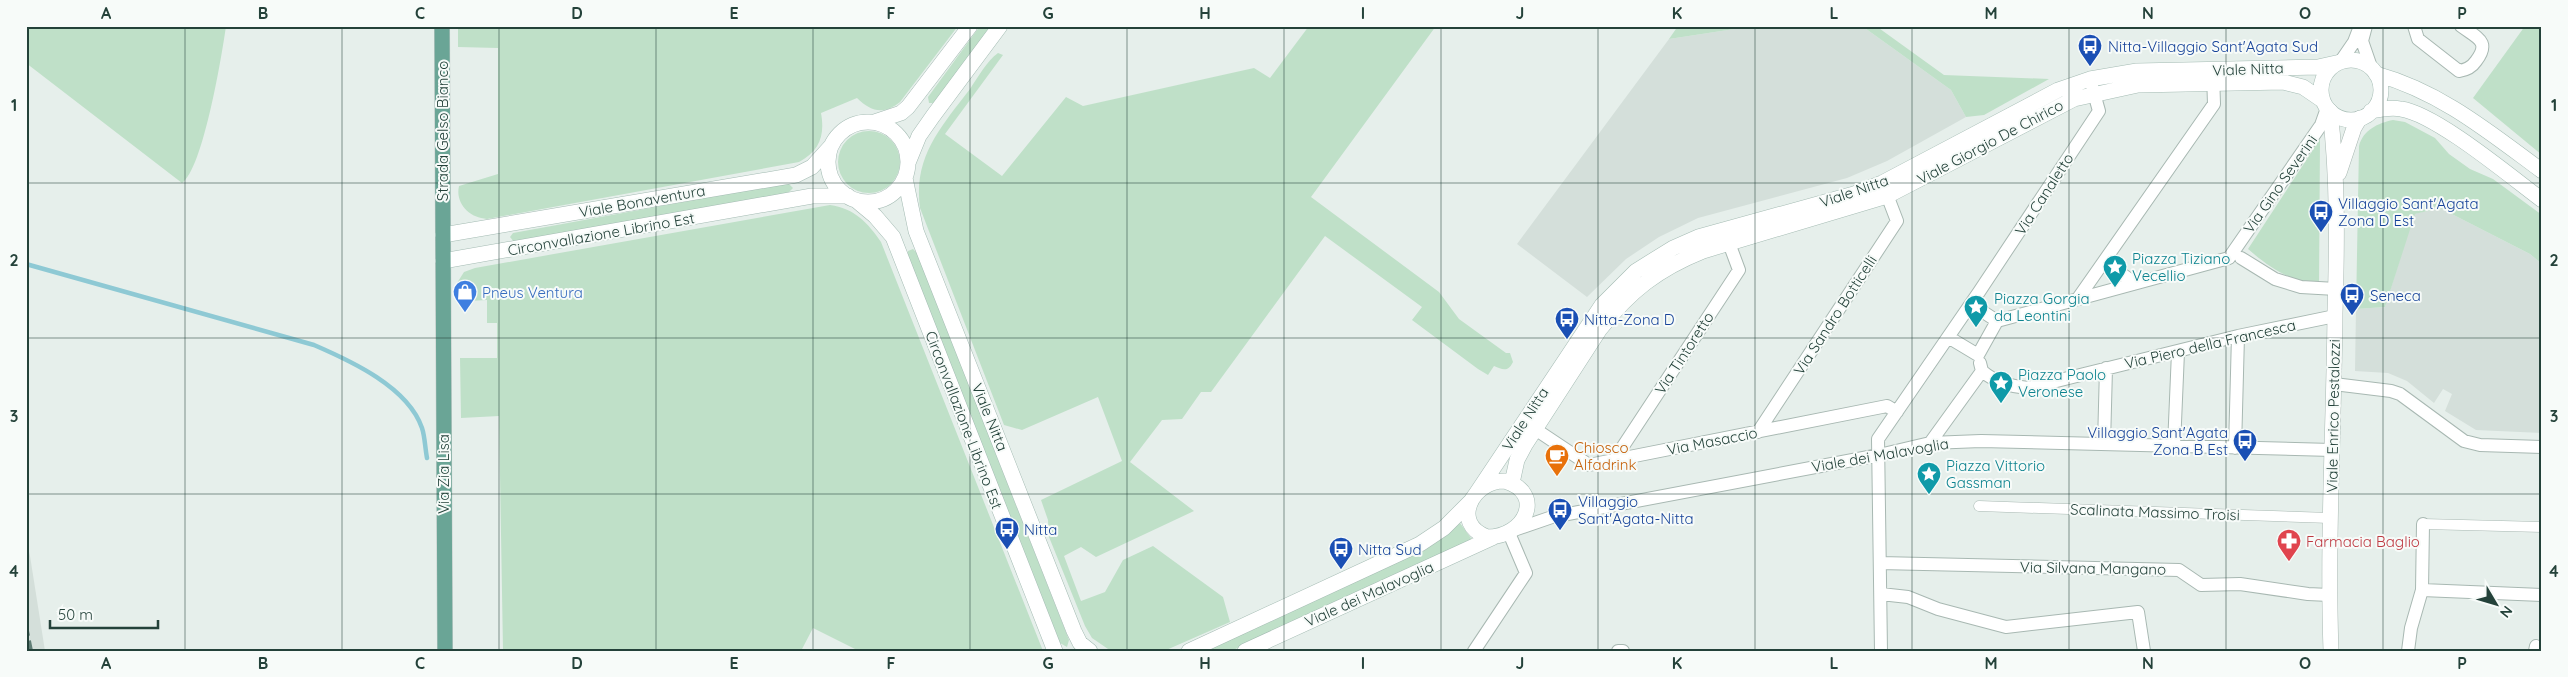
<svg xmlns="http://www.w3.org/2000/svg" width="2568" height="677" viewBox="0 0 2568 677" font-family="Quicksand,sans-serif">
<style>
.built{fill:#d4dfda}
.green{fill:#bfe0c8}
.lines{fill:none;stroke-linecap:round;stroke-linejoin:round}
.stream{stroke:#8ec9d4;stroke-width:4.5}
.pedestrian-casing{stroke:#a8b8b2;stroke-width:11}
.minor-casing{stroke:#a8b8b2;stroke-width:14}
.tertiary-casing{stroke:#a8b8b2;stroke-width:16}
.secondary-casing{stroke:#a4bbb3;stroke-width:16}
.primary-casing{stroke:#c2cac8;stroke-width:16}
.pedestrian{stroke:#fff;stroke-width:10}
.minor{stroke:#fff;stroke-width:12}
.tertiary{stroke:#fff;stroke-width:15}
.secondary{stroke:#fff;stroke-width:15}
.primary{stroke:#6aa596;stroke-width:15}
.rail{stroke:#5f7d75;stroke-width:4;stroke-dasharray:10 5;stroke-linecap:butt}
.grid{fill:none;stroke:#24423a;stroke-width:1;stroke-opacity:0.55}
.labels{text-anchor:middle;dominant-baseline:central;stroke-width:4;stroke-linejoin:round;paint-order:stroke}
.transit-label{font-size:15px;fill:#164399;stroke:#f7fbf9;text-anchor:start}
.street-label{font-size:15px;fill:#24423a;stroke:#f7fbf9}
.culture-label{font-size:15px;fill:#0d838f;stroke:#f7fbf9;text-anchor:start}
.shop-label{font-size:15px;fill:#366cbe;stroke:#f7fbf9;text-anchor:start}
.food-label{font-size:15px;fill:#c56008;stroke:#f7fbf9;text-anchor:start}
.health-label{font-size:15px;fill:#be3a42;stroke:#f7fbf9;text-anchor:start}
.neatline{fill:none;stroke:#24423a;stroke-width:2}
.grid-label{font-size:16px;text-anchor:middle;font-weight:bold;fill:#24423a}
</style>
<rect width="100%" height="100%" fill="#e6efeb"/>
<path class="built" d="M1754,26H1862L1951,90L1966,117L1887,161L1847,178L1698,218L1659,237L1626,259L1587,297L1517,244L1669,39Z
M2440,208L2530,254L2542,264V433L2476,430L2445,411L2452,394L2443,389L2434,403L2407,381L2388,373L2355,371L2356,309L2385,307L2414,214Z
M26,538L30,556L45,651H26Z"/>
<path class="green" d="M26,26H226C222,55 203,169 182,183L26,63Z
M458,26H958L900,102C884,115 871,112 857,98L821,113C825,135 820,151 799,162L487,219C469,218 455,203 459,186L498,174V48L458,47Z
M980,26H993L935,103H929L928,97Z
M1309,26H1436L1311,197L1439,292L1459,319L1506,353H1510L1513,362C1508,372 1503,370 1494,366L1488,375L1478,369L1412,320L1422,307L1325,236L1211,392H1201L1182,419L1162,420L1130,462L1194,511L1096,557L1081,547L1064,556L1081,601L1105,592L1123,560L1153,546L1223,597L1230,622L1164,651H1111L1092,638L1085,626L1049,537L1048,520L1041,500L1122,461L1098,397L1022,430L1004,425L920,208C913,157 941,127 970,89C978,77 987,61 998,53L1003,55L945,134L1002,176L1066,97L1083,106L1254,68L1270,78Z
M1678,26H1754L1669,39Z
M1862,26H1876L1944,75L2049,79L1984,115L1966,117L1951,90Z
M2525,26H2542V155L2473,98Z
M2393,120L2405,122L2435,138L2449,154L2470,169L2493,179L2542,215V264L2530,254L2440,208L2415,214L2385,307L2356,309L2359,146C2363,130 2378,123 2393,120Z
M838 162a31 31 0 1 1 62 0a31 31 0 1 1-62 0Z
M2320,139L2319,284C2289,281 2270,268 2248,249Z
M788,183L793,188L788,193L514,242L510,237L513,233Z
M830,205C854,208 868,223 881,242L1043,651H859L813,628L801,651H503L499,416L461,418L460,358H497V323H487V300L469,301L468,283H457L464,272L475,268Z
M913,249L917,253L1069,640L1067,647L1060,643L908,257V251Z
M1460,523L1473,541L1231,651H1204L1422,550L1441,539Z"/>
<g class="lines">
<path class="stream" d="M26,264L314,345C351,361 408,387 422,428C425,437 425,448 427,458"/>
<defs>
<path id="pedestrian" d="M1979,506L2330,518
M2423,524L2542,527"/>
<path id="minor" d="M2366,26L2362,41L2371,67
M2414,26L2418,39L2459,71C2466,70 2472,67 2476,61C2491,41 2477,38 2461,26
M2341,61L2354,42L2359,29
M2241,258L2275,279L2301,287L2336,289
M2104,262L2135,283
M2079,297L2214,104L2213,74
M1997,321L2229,258L2321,125L2327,108
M1948,337L1978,355L1997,321L1971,304
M1982,371C1996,383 2010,386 2028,388L2238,336L2335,316
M2334,384L2391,391L2400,394L2464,441L2480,445L2542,447
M1535,429L1589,465L1887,406L1897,412
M1758,432L1897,221L1884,187
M1930,443L1982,371L1980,363
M2104,444L2106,368
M2174,446L2178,352
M2235,448L2238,336
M1614,460L1739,270L1726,235
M1514,530L1552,517L1879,455L1930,443L1981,441L2332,450
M1880,563L2179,570L2201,585L2240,584L2308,594L2329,595
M2422,590L2542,595
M1881,594L1908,597L1938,609L2006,627L2138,612L2144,651
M1474,651L1526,573L1509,533
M1618,651H1623
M1881,651L1878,439L1979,292L2099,111L2092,86
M2408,651L2411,628L2422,590L2423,524
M2535,651L2536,646"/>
<path id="tertiary" d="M2330,111C2338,178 2337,245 2335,313C2334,425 2327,538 2331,651
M2339,173L2354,128L2360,118"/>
<path id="secondary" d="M2321 90a30 30 0 1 1 60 0a30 30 0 1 1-60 0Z
M2376,74C2441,92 2489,132 2542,171
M2371,111C2381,109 2391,107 2401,109C2436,114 2511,177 2542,200
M828 162a40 40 0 1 1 80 0a40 40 0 1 1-80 0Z
M874,122L901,113L908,107L970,26
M908,163L919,136L933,116L1000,26
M905,178L916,231L1074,631L1080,643L1090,651
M857,201L875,216L893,237L1055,651
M443,235L796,175L812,167L831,146
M443,261L812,196H848
M1505,481C1545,493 1526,537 1487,537C1450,523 1473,480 1505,481Z
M1512,483L1517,460L1525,445L1600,329C1630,291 1658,269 1703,251L1887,196L2074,99L2138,85L2283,82L2303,87L2322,100
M1476,494L1602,305L1636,271L1673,248L1698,237L1854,194L1882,183L2058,90L2090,79L2137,71L2318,67L2336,63
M1189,651L1420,544L1444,528L1471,501
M1245,651L1494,537"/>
<path id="primary" d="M442,26L445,651"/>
</defs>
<use href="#pedestrian" class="pedestrian-casing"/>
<use href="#minor" class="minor-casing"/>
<use href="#tertiary" class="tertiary-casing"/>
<use href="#secondary" class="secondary-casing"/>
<use href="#primary" class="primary-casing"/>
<use href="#pedestrian" class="pedestrian"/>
<use href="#minor" class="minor"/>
<use href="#tertiary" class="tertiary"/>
<use href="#secondary" class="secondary"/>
<use href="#primary" class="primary"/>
<path class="rail" d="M26,626L31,651"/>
</g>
<path class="grid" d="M185,26V651M342,26V651M499,26V651M656,26V651M813,26V651M970,26V651M1127,26V651M1284,26V651M1441,26V651M1598,26V651M1755,26V651M1912,26V651M2069,26V651M2226,26V651M2383,26V651M26,183H2542M26,338H2542M26,494H2542"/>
<defs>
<symbol id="bus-pin" viewBox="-11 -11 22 30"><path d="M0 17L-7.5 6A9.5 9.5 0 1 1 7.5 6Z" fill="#1a4fb4" stroke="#f7fbf9"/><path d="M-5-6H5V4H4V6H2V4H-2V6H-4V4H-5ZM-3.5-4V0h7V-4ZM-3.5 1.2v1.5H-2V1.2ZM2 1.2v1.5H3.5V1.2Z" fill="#fff"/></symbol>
<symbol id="sight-pin" viewBox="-11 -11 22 30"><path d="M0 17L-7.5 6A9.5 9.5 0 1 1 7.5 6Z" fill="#0f9aa8" stroke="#f7fbf9"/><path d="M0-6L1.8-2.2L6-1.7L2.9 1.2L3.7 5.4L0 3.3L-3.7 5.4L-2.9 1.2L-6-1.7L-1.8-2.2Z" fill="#fff"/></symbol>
<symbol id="shop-pin" viewBox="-11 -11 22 30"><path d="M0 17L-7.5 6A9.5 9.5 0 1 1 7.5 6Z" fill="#3f7fe0" stroke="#f7fbf9"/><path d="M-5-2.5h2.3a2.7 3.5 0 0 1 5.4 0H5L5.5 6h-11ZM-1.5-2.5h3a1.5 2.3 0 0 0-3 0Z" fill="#fff"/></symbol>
<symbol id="cafe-pin" viewBox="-11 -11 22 30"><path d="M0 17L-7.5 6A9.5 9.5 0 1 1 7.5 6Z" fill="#e8710a" stroke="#f7fbf9"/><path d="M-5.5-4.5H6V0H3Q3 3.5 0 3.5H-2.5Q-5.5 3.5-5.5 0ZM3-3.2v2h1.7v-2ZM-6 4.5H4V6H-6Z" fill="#fff"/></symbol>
<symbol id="pharmacy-pin" viewBox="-11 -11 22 30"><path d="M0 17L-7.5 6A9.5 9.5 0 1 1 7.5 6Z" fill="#e0444e" stroke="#f7fbf9"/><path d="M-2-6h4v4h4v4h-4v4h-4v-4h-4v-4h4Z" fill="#fff"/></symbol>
</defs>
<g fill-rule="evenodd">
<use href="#bus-pin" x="2076" y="32" width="28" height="38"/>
<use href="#bus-pin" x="2307" y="198" width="28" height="38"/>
<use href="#sight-pin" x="2101" y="253" width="28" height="38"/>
<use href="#shop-pin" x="451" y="278" width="28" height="38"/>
<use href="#bus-pin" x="2338" y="281" width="28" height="38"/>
<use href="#sight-pin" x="1962" y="293" width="28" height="38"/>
<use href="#bus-pin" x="1553" y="305" width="28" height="38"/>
<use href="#sight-pin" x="1987" y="369" width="28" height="38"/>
<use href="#bus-pin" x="2231" y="427" width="28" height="38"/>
<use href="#cafe-pin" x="1543" y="442" width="28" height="38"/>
<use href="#sight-pin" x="1915" y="460" width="28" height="38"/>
<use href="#bus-pin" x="1546" y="496" width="28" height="38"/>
<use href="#bus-pin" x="993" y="515" width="28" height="38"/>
<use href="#pharmacy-pin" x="2275" y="527" width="28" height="38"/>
<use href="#bus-pin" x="1327" y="535" width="28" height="38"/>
</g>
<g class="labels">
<g class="transit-label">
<text x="2108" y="46">Nitta-Villaggio Sant'Agata Sud</text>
<text x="2338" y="203">Villaggio Sant'Agata<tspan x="2338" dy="17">Zona D Est</tspan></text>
<text x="2370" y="295">Seneca</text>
<text x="1584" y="319">Nitta-Zona D</text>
<text x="2228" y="432" text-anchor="end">Villaggio Sant'Agata<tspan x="2228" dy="17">Zona B Est</tspan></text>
<text x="1578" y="501">Villaggio<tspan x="1578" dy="17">Sant'Agata-Nitta</tspan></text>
<text x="1024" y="529">Nitta</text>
<text x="1358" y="549">Nitta Sud</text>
</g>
<g class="street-label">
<text transform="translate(2248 69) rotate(-2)">Viale Nitta</text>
<text transform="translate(442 131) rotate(-90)">Strada Gelso Bianco</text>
<text transform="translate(1990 142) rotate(-28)">Viale Giorgio De Chirico</text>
<text transform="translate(2280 184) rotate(-55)">Via Gino Severini</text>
<text transform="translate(1854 191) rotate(-19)">Viale Nitta</text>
<text transform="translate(2044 194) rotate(-57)">Via Canaletto</text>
<text transform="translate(642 201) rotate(-10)">Viale Bonaventura</text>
<text transform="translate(601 234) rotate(-10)">Circonvallazione Librino Est</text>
<text transform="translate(1835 315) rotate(-57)">Via Sandro Botticelli</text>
<text transform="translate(2210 344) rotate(-13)">Via Piero della Francesca</text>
<text transform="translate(1684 353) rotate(-57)">Via Tintoretto</text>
<text transform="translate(2333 416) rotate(-89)">Viale Enrico Pestalozzi</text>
<text transform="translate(990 417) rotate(68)">Viale Nitta</text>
<text transform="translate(1525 419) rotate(-57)">Viale Nitta</text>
<text transform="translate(964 420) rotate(69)">Circonvallazione Librino Est</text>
<text transform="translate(1712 441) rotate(-11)">Via Masaccio</text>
<text transform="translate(1880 455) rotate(-10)">Viale dei Malavoglia</text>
<text transform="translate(443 474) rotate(-90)">Via Zia Lisa</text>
<text transform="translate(2155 512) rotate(2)">Scalinata Massimo Troisi</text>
<text transform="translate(2093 568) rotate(1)">Via Silvana Mangano</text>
<text transform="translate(1369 594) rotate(-24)">Viale dei Malavoglia</text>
</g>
<g class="culture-label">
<text x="2132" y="258">Piazza Tiziano<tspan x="2132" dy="17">Vecellio</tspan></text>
<text x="1994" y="298">Piazza Gorgia<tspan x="1994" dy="17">da Leontini</tspan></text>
<text x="2018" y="374">Piazza Paolo<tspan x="2018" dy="17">Veronese</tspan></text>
<text x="1946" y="465">Piazza Vittorio<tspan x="1946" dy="17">Gassman</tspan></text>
</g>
<g class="shop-label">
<text x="482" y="292">Pneus Ventura</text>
</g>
<g class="food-label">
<text x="1574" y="447">Chiosco<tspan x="1574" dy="17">Alfadrink</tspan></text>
</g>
<g class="health-label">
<text x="2306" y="541">Farmacia Baglio</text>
</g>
</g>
<rect width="2568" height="677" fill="none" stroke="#f7fbf9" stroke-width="55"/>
<g transform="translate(2496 604) rotate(128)" stroke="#f7fbf9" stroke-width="4" paint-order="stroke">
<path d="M0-4L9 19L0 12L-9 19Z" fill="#24423a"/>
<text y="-8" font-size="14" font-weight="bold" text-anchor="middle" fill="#24423a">N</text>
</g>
<path d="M50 620v8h108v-8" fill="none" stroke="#24423a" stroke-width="2.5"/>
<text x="58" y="620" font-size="15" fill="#24423a" stroke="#f7fbf9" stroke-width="4" paint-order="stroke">50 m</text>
<rect x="28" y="28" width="2512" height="622" class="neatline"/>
<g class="grid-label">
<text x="106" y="19">A</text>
<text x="263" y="19">B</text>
<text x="420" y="19">C</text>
<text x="577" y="19">D</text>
<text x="734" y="19">E</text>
<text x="891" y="19">F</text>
<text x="1048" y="19">G</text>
<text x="1205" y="19">H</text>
<text x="1363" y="19">I</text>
<text x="1520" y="19">J</text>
<text x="1677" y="19">K</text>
<text x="1834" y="19">L</text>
<text x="1991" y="19">M</text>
<text x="2148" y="19">N</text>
<text x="2305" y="19">O</text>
<text x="2462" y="19">P</text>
<text x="14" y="111">1</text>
<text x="2554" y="111">1</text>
<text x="14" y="266">2</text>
<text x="2554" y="266">2</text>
<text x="14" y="422">3</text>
<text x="2554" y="422">3</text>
<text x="14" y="577">4</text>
<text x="2554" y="577">4</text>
<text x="106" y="669">A</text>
<text x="263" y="669">B</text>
<text x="420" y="669">C</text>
<text x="577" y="669">D</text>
<text x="734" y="669">E</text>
<text x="891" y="669">F</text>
<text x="1048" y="669">G</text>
<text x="1205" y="669">H</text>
<text x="1363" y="669">I</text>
<text x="1520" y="669">J</text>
<text x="1677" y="669">K</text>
<text x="1834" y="669">L</text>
<text x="1991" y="669">M</text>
<text x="2148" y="669">N</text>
<text x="2305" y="669">O</text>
<text x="2462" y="669">P</text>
</g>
</svg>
